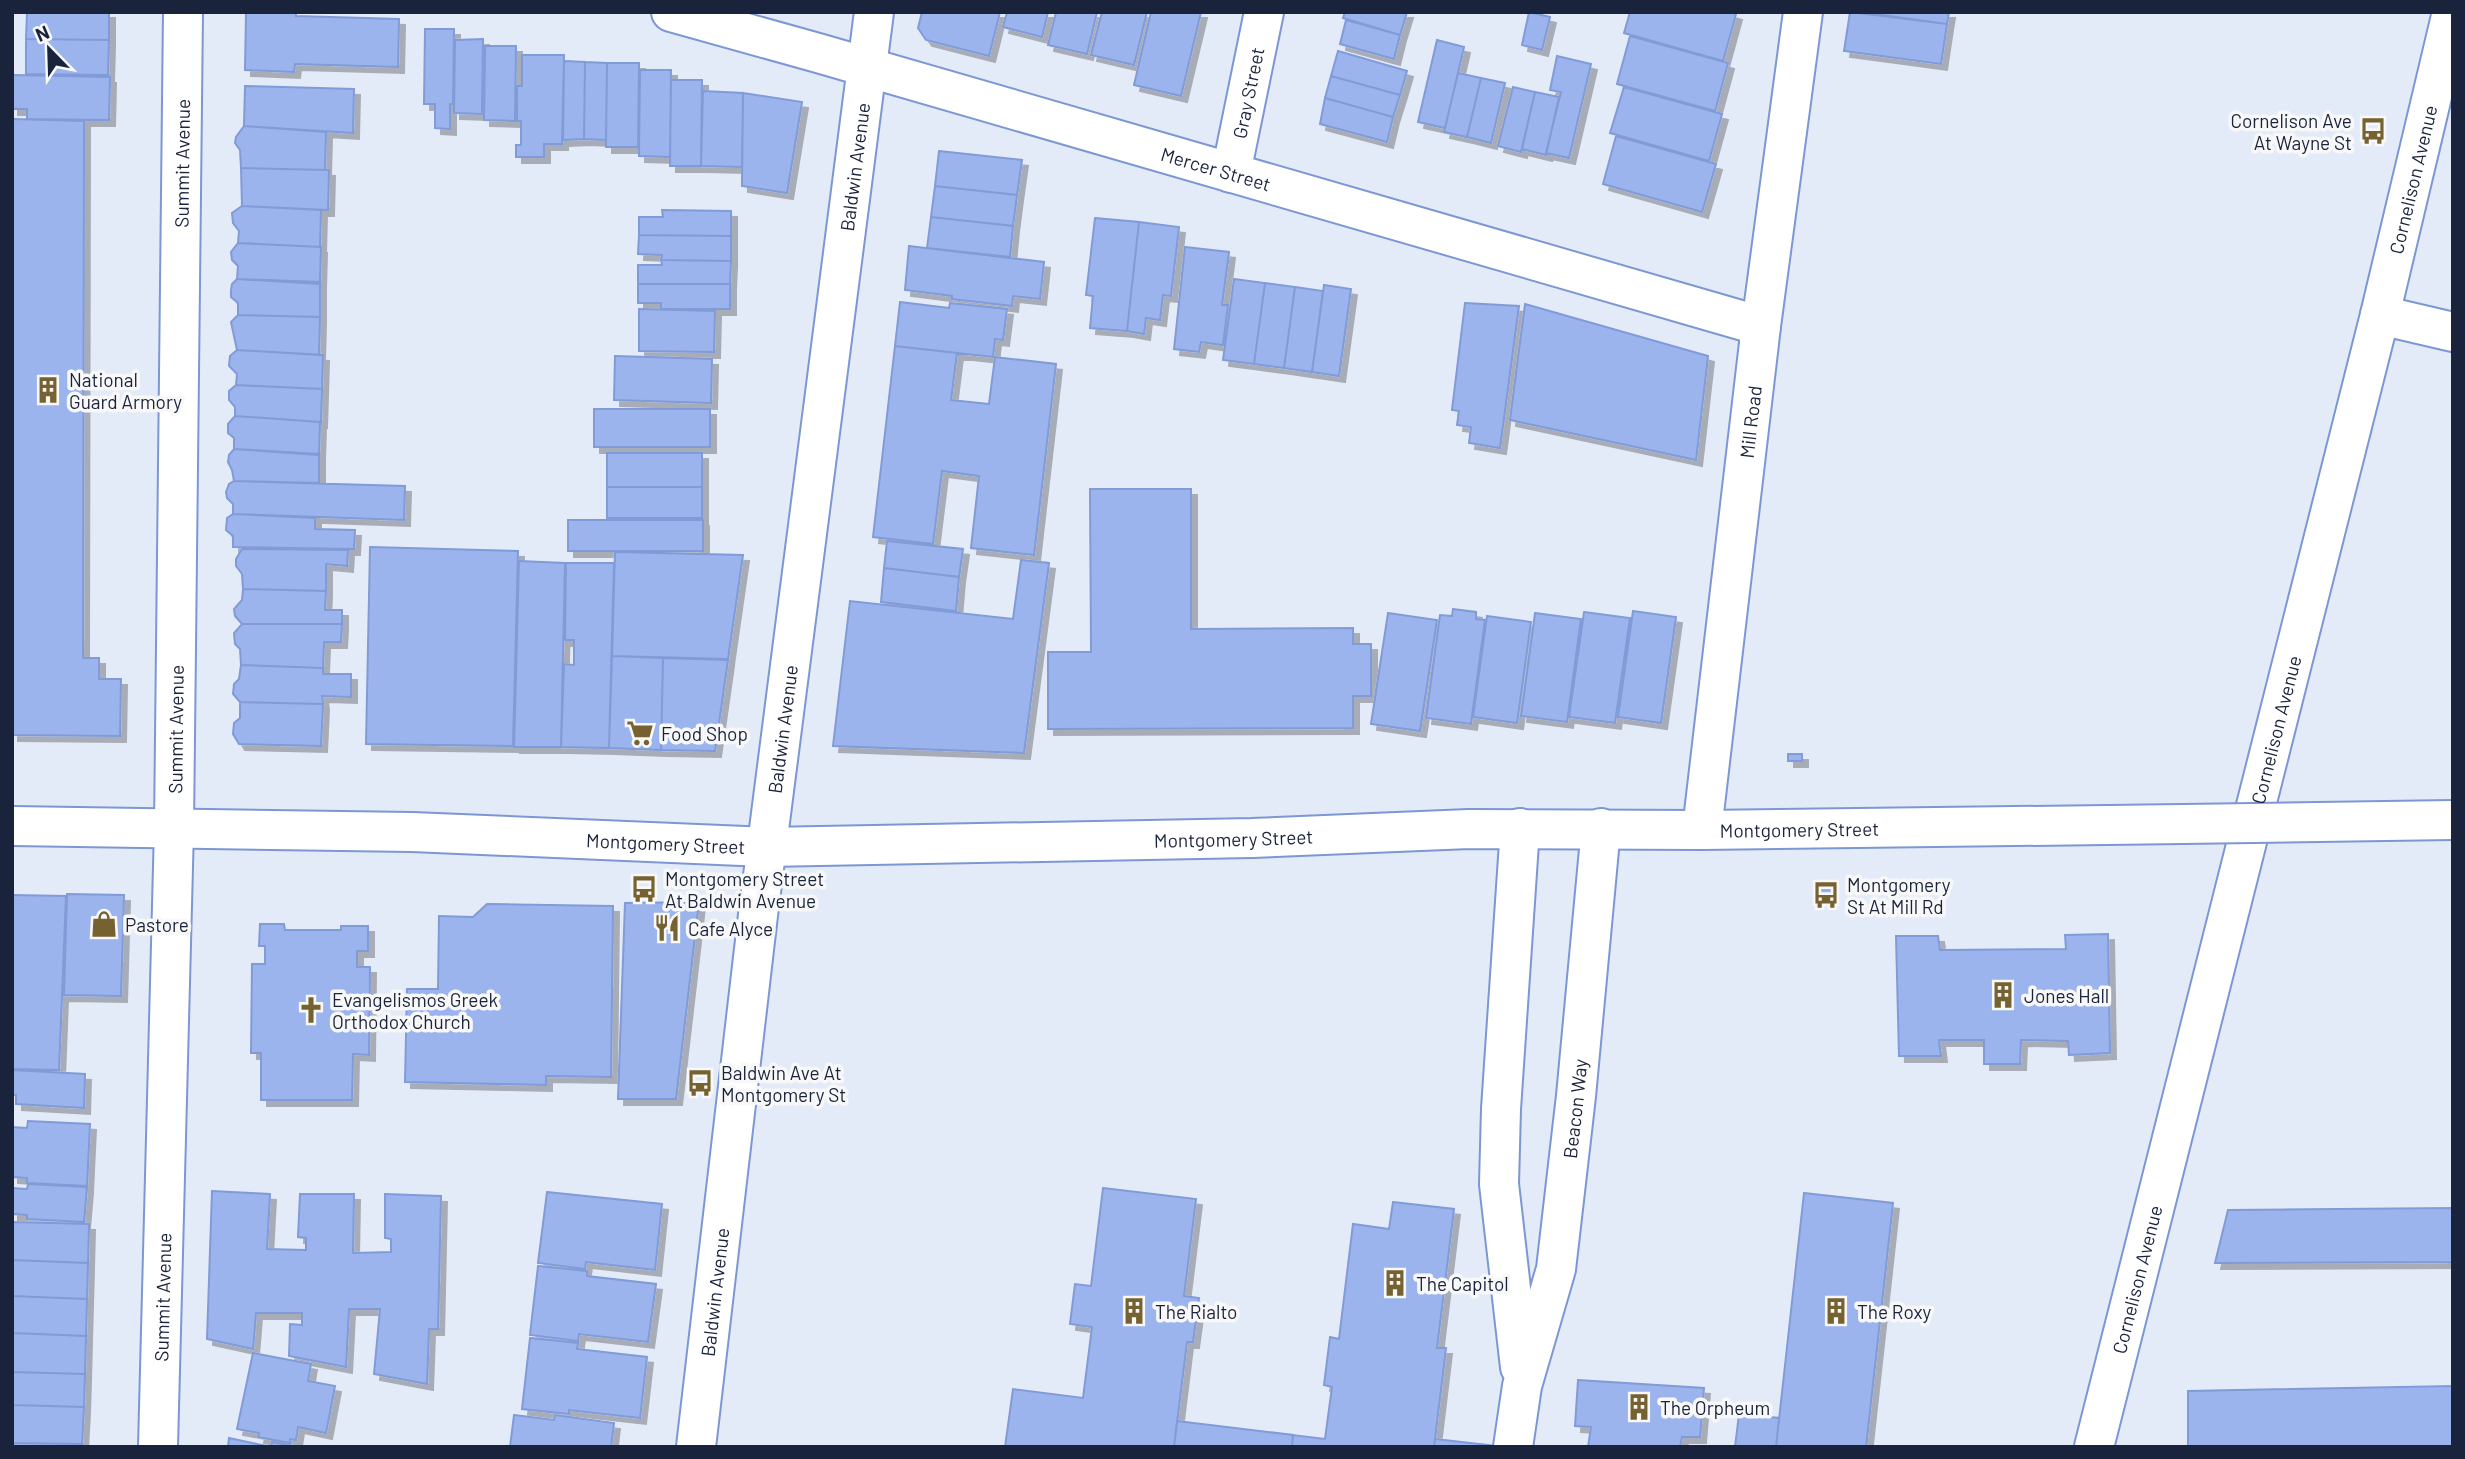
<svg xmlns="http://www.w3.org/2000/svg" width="2465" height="1459" viewBox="0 0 2465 1459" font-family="Barlow,sans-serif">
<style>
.building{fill:#9cb4ed;stroke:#819bd8;stroke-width:2;filter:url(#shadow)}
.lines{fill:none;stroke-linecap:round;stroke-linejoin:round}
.minor-casing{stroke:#7c97d4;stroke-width:42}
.major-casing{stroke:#7c97d4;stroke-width:42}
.minor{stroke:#fff;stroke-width:38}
.major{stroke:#fff;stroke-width:38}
.major-bridge-casing{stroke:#7c97d4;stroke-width:42;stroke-linecap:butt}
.major-bridge{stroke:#fff;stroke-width:38}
.labels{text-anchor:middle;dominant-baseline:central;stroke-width:7;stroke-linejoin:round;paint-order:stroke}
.street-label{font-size:19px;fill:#19233b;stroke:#f8f8f8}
.poi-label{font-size:19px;fill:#19233b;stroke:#f8f8f8;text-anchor:start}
</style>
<defs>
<filter id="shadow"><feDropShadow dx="6" dy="6" stdDeviation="0" flood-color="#0004"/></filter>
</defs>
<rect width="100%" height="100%" fill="#e4ebf8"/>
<path class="building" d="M27,12H109V40L26,39Z
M246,12H296V16L399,19L398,67L295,64L294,72L245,70Z
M922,12H1000L989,56L926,40L918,28Z
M1007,12H1048L1042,37L1003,27Z
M1056,12H1097L1087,54L1048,45Z
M1102,12H1147L1134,65L1091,55Z
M1151,12H1201L1181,96L1134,85Z
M1345,12H1407L1400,35L1343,18Z
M1529,12L1550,17L1542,50L1522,45Z
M1630,12H1729L1736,14L1723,61L1624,33Z
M1850,12L1947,24L1941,64L1844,51Z
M1860,12H1949L1947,24Z
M1346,20L1400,35L1394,59L1340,44Z
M425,29H454L453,104H450V129L435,128V104H424Z
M1630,36L1728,63L1715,111L1617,84Z
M26,39L109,40L108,75L26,74Z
M483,39L482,114L454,113L455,40Z
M1437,40L1464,47L1445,128L1418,122Z
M485,46H516L515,121L484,120Z
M1338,51L1407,71L1400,95L1331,76Z
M522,55H564L562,144H544V157H516V145H521V121H517V86H522Z
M1557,56L1591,64L1569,158L1546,153L1561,92L1550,90Z
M564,61L585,62L584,139L563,140Z
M585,62L607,63L606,140L584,139Z
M607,63H639L638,147H606Z
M640,70H671L670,157L639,156Z
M1458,73L1481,78L1467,137L1444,132Z
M12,75L110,77L109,120L27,119V109H12Z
M1331,76L1400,95L1393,117L1325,98Z
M1481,78L1505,83L1491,143L1467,137Z
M671,80H702L701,166H670Z
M245,86L354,89L353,133L244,126Z
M1513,87L1535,92L1521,152L1498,146Z
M1624,87L1722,114L1709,161L1610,133Z
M703,91L743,93L742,167L701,166Z
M1535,92L1559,97L1546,155L1522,149Z
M743,93L802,102L787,193L742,186Z
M1325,98L1393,117L1387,142L1320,124Z
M12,119L84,121L83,658H99V679H121L120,736L12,735Z
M244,126L326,132L325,170L241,168L240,150L235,143L236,137Z
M1616,136L1716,164L1702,212L1603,184Z
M939,151L1022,160L1017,195L935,186Z
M241,168L329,170L328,210L242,206Z
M935,186L1017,195L1013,226L931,217Z
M242,206L321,210L320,247L238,243L239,231L233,223L232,213Z
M662,210L731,211V236L639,235V217H663Z
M931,217L1013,226L1010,257L927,248Z
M1095,218L1139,222L1127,331L1090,328L1093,296L1086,295Z
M1139,222L1179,227L1171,296L1163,295L1160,320L1146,318L1144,334L1127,331Z
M639,235L731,236V261L661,260L662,255L638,254Z
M238,243L321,247L320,282L237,279L238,266L232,260L231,252Z
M909,246L1044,262L1040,299L1013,296L1012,306L952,299V296L905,290Z
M1185,247L1229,252L1222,305H1228L1223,345L1201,342L1199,352L1174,349Z
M661,260L731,261L730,284H638V265H662Z
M237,279L320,284V317L238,315V303L231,297V290L232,284Z
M1234,279L1265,283L1254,364L1223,360Z
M1265,283L1295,287L1284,368L1254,364Z
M638,284H730V309H661V303H638Z
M1324,285L1351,289L1339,376L1312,372Z
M1295,287L1323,291L1312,372L1284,368Z
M900,302L949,308L950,303L1007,309L1003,340L995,339L993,357L895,346Z
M1465,303L1519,306L1500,448L1469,443L1471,427L1457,425L1459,411L1452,410Z
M1525,304L1708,356L1696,460L1510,420Z
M639,309L715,311L714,352L639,351Z
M238,315L320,317L319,355L237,350L231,322Z
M895,346L957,353L951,400L989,404L995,357L1056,364L1034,555L971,548L979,476L942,471L933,544L873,537Z
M237,350L323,355L322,389L236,385L237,374L229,366L230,356Z
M615,356L712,359L711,403L614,400Z
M236,385L322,389L321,422L235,416V407L229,400V391Z
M594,409H710V447H594Z
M235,416L320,422L319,454L234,449V438L228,433V424Z
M234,449L319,455V483L234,481L232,470L228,462L229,455Z
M607,453H702V487H607Z
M234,481L405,486L404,520L233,514V504L227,498L226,492L229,484Z
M607,487H702V518H607Z
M1090,489H1191V629L1353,628V644H1371V696H1353V728L1048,729V652H1091Z
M233,514L315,518V529L355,530L354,549L233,547V536L226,530L227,518Z
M568,520H703V551H568Z
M887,541L963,549L959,577L884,568Z
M370,547L518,551L513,746L366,744Z
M242,549L348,550L347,566L326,564V591L243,589L242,574L236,566V559Z
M615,552L743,555L728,659L612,656Z
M1021,560L1049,563L1024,753L833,746L850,601L1013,619Z
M519,561L565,563L561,747H514Z
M566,563H614L609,748L561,747L564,664L574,665V640H565Z
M884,568L959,577L956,611L881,602Z
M243,589L326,591L325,610H342V624H242L235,616L234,609L242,600Z
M1453,609L1476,612V619L1485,620L1471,724L1426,718L1440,615L1452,616Z
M1633,611L1676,617L1661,723L1618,717Z
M1584,612L1630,618L1615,723L1569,717Z
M1388,613L1437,620L1420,731L1371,724Z
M1535,613L1581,619L1567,722L1521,716Z
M1487,616L1531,622L1517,723L1473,717Z
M242,624H342L341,642H324L323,668L241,665L240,649L235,644L234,633Z
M612,656L663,658L661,750L609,748Z
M663,658L728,660L715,751L661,750Z
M241,665L323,668V674H351V697L322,696L323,704L240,702L233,694L234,684L239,679Z
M240,702L323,704L321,746L239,744L233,734L234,723L240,718Z
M1788,754H1802V761H1788Z
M1832,889V899H1818V890Z
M67,894L124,895L121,996L64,995Z
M12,895L66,896L59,1070L12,1069Z
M699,902L676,1099H618L625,903Z
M487,904L613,906L611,1077L546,1076V1085L405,1082L407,989H438L439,916L473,917Z
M260,924H284L285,930H341V926H368V951H357V967H370L369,1055L353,1054L352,1100H261V1053H251L252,964H265V946H259Z
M2108,934L2110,1053L2069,1055L2068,1041L2021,1040L2020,1064H1984V1040H1939L1941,1056H1899L1896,936H1938L1940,950L2066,949L2065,935Z
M12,1070L85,1074L84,1108L16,1104V1095H12Z
M28,1121L90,1124L87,1186L27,1183V1178L12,1177V1127L27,1128Z
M28,1184L87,1187L84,1222L27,1219V1215L12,1214V1188L27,1189Z
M1103,1188L1196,1199L1184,1296L1199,1298L1193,1342H1187L1174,1447H1005L1013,1389L1083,1398L1092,1327L1070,1324L1075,1284L1091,1286Z
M212,1191L270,1194L267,1249L306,1250V1238L298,1237L300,1194H354L353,1253L391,1252V1239L385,1238V1194L441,1196L438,1329H429L427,1384L374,1374L380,1309H349L346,1367L289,1356L290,1324L302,1325V1313H256L253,1349L207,1339Z
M547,1192L662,1204L655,1270L586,1262L585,1269L538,1263Z
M1804,1193L1893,1203L1866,1447H1776Z
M1393,1202L1454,1209L1437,1348H1446L1434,1447H1292L1293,1435L1325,1439L1332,1387L1324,1385L1330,1337L1339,1339L1353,1224L1389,1229Z
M2453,1208V1262L2215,1263L2228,1210Z
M12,1222L89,1224L88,1263L12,1260Z
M12,1260L88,1263L87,1299L12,1296Z
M538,1266L587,1271V1276L656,1284L648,1342L579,1334L578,1341L530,1335Z
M12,1296L87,1299L86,1336L12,1333Z
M12,1333L86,1336L85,1374L12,1372Z
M530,1338L578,1343L577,1349L647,1357L640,1418L569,1410V1414L522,1409Z
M253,1353L311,1364L308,1381L335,1386L326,1433L298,1427L296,1440L290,1439V1443L258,1437L259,1433L237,1429Z
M12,1372L85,1374L84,1407L12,1405Z
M1578,1380L1704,1388L1700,1437H1682L1680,1447H1588L1591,1427L1575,1426Z
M2453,1386V1447H2188V1391Z
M12,1405L84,1407L82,1444L12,1443Z
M1739,1414L1779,1418L1776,1447H1735Z
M514,1415L554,1420L555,1415L614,1423L611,1447H510Z
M1177,1421L1293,1435L1292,1447H1174Z
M229,1438L271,1447L272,1442L299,1447H228Z
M1435,1439L1506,1447H1434Z
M12,1443L82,1444V1447H12Z"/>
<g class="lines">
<defs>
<g id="minor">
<path id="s1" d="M671,12L818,53L1761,326"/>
<path id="s2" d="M1231,173L1264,12"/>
<path d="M2380,315L2453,332"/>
<path id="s3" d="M1702,830L1761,326L1803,12"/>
<path d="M1520,1367L1499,1184L1501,1109L1520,828"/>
<path id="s4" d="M696,1447L758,915L874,12"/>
<path id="s5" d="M1513,1447L1522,1386L1556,1269L1576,1096L1601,828"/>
<path id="s6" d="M2094,1447L2380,315L2452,12"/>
</g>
<g id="major">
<path d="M2318,822L2453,820"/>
<path id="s7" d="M12,826L412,832L767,847L1252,838L1469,829L1702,830L2183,824"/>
<path id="s8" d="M158,1447L174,828L183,12"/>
</g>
</defs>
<use href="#minor" class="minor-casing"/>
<use href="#major" class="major-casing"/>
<use href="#minor" class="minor"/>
<use href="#major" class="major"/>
<defs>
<path id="major-bridge" d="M2183,824L2318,822"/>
</defs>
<use href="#major-bridge" class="major-bridge-casing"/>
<use href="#major-bridge" class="major-bridge"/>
</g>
<defs>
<symbol id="bus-bare" viewBox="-9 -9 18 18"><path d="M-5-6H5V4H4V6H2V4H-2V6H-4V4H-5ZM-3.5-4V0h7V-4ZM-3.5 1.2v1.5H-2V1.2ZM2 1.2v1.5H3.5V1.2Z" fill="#766130" stroke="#f8f8f8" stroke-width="2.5" paint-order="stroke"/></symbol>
<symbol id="building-bare" viewBox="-9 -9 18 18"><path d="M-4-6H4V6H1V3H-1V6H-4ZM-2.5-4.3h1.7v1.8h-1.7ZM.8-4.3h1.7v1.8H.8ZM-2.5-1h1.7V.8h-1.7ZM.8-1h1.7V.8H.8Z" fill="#766130" stroke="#f8f8f8" stroke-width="2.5" paint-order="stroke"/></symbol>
<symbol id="supermarket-bare" viewBox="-9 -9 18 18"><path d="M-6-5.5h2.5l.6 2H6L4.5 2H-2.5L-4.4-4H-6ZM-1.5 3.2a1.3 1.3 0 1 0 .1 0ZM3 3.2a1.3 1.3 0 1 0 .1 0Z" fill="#766130" stroke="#f8f8f8" stroke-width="2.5" paint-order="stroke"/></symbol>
<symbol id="shop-bare" viewBox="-9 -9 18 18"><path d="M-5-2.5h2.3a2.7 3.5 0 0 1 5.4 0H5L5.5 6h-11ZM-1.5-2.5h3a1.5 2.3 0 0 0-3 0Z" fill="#766130" stroke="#f8f8f8" stroke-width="2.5" paint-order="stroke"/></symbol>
<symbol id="restaurant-bare" viewBox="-9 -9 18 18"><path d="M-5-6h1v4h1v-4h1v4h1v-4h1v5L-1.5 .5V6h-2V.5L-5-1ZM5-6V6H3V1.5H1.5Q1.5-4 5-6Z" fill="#766130" stroke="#f8f8f8" stroke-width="2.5" paint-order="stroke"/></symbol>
<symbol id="church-bare" viewBox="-9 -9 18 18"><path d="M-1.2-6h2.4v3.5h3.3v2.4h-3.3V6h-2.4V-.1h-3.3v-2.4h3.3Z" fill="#766130" stroke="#f8f8f8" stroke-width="2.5" paint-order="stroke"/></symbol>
</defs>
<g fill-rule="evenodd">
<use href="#bus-bare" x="2354" y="112" width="38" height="38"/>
<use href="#building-bare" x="29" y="371" width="38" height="38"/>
<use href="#supermarket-bare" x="621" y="714" width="38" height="38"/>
<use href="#bus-bare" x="625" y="870" width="38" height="38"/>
<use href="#bus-bare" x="1807" y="876" width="38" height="38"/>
<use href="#shop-bare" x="85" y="905" width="38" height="38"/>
<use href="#restaurant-bare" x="648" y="909" width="38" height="38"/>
<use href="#building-bare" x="1984" y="976" width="38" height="38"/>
<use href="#church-bare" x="292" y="991" width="38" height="38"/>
<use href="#bus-bare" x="681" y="1064" width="38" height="38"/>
<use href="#building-bare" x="1376" y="1264" width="38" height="38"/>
<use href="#building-bare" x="1115" y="1292" width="38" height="38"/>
<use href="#building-bare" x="1817" y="1292" width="38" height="38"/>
<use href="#building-bare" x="1620" y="1388" width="38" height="38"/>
</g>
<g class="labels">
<g class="street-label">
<text stroke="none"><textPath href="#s2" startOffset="82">Gray Street</textPath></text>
<text stroke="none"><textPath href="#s8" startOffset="1284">Summit Avenue</textPath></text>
<text stroke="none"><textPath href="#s4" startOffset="1290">Baldwin Avenue</textPath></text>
<text stroke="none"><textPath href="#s1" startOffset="567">Mercer Street</textPath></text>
<text stroke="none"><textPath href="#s6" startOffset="1307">Cornelison Avenue</textPath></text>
<text stroke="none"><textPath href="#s3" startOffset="411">Mill Road</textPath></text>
<text stroke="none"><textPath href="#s4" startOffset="723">Baldwin Avenue</textPath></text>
<text stroke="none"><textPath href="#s8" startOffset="718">Summit Avenue</textPath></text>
<text stroke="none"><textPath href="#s6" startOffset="740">Cornelison Avenue</textPath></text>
<text stroke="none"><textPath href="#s7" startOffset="1788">Montgomery Street</textPath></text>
<text stroke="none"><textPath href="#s7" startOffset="1222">Montgomery Street</textPath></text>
<text stroke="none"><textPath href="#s7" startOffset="654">Montgomery Street</textPath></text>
<text stroke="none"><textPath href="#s5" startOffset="345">Beacon Way</textPath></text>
<text stroke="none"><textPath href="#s6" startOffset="173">Cornelison Avenue</textPath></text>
<text stroke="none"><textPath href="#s4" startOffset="156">Baldwin Avenue</textPath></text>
<text stroke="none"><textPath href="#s8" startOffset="150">Summit Avenue</textPath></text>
</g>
<g class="poi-label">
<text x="2352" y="120" text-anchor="end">Cornelison Ave<tspan x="2352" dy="22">At Wayne St</tspan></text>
<text x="69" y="379">National<tspan x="69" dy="22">Guard Armory</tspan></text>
<text x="661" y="733">Food Shop</text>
<text x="665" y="878">Montgomery Street<tspan x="665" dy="22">At Baldwin Avenue</tspan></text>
<text x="1847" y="884">Montgomery<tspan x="1847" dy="22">St At Mill Rd</tspan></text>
<text x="125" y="924">Pastore</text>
<text x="688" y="928">Cafe Alyce</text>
<text x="2024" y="995">Jones Hall</text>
<text x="332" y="999">Evangelismos Greek<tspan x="332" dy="22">Orthodox Church</tspan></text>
<text x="721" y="1072">Baldwin Ave At<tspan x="721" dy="22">Montgomery St</tspan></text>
<text x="1416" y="1283">The Capitol</text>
<text x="1155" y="1311">The Rialto</text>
<text x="1857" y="1311">The Roxy</text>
<text x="1660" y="1407">The Orpheum</text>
</g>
</g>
<rect width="2465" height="1459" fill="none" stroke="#19233b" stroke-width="28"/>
<g transform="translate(49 49) rotate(337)" stroke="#f8f8f8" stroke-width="5" paint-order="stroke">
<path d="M0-5L12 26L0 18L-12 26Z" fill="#19233b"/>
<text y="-10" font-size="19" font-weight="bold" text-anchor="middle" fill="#19233b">N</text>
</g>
</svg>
